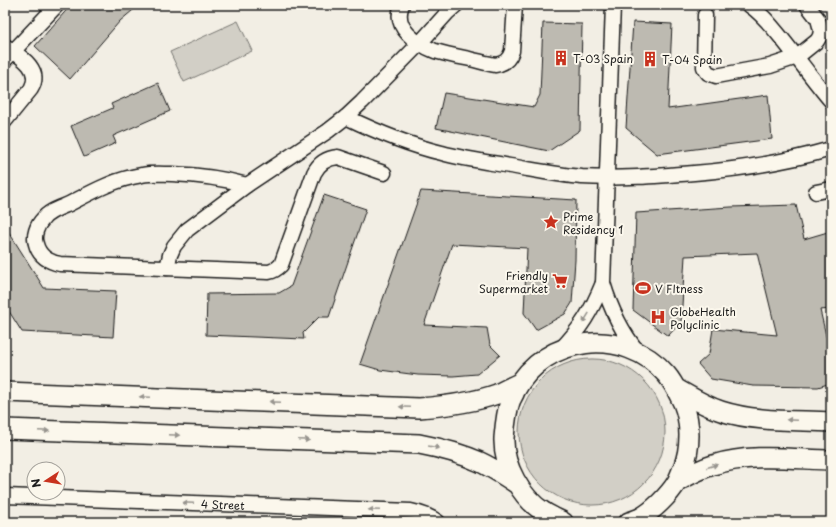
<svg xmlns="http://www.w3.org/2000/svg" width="836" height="527" viewBox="0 0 836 527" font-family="'Playpen Sans',sans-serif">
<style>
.green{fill:#d2cfc6;stroke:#777671}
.building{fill:#bdbab1;stroke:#1c1c1c}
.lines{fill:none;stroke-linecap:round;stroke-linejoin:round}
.street-casing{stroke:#1c1c1c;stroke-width:17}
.secondary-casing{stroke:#1c1c1c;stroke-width:22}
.street{stroke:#fbf7ec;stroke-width:14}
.secondary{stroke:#fbf7ec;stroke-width:19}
.oneway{fill:#97948e}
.labels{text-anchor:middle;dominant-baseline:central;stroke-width:4;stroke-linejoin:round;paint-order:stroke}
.poi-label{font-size:11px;fill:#1c1c1c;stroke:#fbf7ec;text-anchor:start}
.street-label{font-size:11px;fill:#1c1c1c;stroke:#fbf7ec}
</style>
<rect width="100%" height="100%" fill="#f2eee4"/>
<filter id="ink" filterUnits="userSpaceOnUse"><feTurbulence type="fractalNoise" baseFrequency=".025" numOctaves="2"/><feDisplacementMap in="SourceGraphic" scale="8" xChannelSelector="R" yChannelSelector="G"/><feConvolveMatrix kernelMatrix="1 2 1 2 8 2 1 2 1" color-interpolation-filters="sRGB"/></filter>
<g filter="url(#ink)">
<path class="green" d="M238,21L252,51L184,82L170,52Z
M519 432a73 73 0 1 1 146 0a73 73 0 1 1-146 0Z"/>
<path class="building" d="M71,5H139L120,21L70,79L35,46Z
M633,22L672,24L668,109L768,95L772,139L657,154L626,128Z
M543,23L582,24L580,130L549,151L436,128L444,93L534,107L540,95Z
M158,83L170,111L113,136L116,143L84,157L71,126L113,108L111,104Z
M421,191L576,200L575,260L572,303L565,314L536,330L524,313L527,248L452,244L424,325L487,328L490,345L500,355L477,374L453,376L418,375L380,370L360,364Z
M324,195L366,209L329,317H319L303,333L304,339L206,335L207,294L279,293L291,286Z
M796,205L804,239L831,231V309L820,310L831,357V383L818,387L753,386L711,379L698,364L709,354L713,329L777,335L757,253L685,256L681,322L668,336L633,310L636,213L731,207Z
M5,226L44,288L116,291L113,337L22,332L5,305Z"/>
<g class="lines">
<defs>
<g id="street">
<path d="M402,5C392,28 417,44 435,51C445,54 455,56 465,58C475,60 485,63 495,65C504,64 509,60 512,51L515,5"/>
<path d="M613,5L603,283C611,310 621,331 638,352"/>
<path d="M749,5C761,13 770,24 779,35C797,57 813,80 831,101"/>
<path d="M705,15L704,67L708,73L716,76L770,66L797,57L817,41L820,36L821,30L818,19L807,5"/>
<path d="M5,46C20,56 43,69 31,89L5,121"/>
<path d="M5,60L57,5"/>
<path d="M346,117C377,132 408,145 442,153C464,159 487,162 510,166C534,170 558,175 582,177C619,179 657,176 694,173C741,169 786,162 831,149"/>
<path d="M247,185C222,178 198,175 172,174C162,174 152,173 142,175C115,179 92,192 69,204C60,208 49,211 43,219C37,225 33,236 36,244C39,256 49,262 60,264L269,272C274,271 277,269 281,265L314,173C319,163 327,158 338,157L384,173"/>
<path d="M816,192L831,189"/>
<path d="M167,268L170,255L174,246L187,230L247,185L328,131L346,117L362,102L420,43L447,13L456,5"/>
<path d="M560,350C581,328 591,312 603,283"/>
<path id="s1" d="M5,496L411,511C421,513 430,516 438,522"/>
</g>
<path id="secondary" d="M677,389C691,397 705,406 721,411C755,422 795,420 831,422
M5,392L419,408C446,406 472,403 497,394C505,390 512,386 520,383
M5,429L419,444C440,448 460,453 480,462C493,468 505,476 517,484
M677,482C689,475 700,469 713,465C751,453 792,459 831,460
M563,522C557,519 550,516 544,512C521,498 503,465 504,438C505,426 506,413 510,402C511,398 514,395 515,391C545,335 624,326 666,374C674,383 678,393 683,403C691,423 691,448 683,468C681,473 679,478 677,482C669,495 653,511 640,518C637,519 633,521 629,522"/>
</defs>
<use href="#street" class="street-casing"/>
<use href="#secondary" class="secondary-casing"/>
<use href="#street" class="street"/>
<use href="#secondary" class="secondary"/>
</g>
<defs><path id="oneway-solid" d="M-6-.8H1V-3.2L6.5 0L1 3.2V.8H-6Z"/></defs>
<g class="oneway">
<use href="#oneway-solid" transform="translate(586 318) rotate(122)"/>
<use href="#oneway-solid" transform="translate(145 397) rotate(-178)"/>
<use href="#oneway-solid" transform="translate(275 402) rotate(-178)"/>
<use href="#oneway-solid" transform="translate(405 407) rotate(-178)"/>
<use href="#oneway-solid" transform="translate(792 420) rotate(-178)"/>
<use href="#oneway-solid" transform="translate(44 431) rotate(2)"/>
<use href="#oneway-solid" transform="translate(174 435) rotate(2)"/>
<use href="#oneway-solid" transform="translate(304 440) rotate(2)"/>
<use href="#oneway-solid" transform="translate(434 447) rotate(10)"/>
<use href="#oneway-solid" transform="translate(712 466) rotate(-18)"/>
<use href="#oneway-solid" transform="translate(188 503) rotate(-178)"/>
<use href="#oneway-solid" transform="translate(374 510) rotate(-178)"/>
</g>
</g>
<defs>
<symbol id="building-bare" viewBox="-9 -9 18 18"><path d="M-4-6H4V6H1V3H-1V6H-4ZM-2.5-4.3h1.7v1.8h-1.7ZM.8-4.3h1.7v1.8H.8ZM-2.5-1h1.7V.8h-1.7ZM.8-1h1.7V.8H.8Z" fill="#c8321e" stroke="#fbf7ec" stroke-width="2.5" paint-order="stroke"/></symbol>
<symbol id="sight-bare" viewBox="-9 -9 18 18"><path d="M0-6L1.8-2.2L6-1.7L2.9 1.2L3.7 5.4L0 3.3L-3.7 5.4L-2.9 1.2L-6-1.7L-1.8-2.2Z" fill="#c8321e" stroke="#fbf7ec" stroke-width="2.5" paint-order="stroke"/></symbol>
<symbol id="supermarket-bare" viewBox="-9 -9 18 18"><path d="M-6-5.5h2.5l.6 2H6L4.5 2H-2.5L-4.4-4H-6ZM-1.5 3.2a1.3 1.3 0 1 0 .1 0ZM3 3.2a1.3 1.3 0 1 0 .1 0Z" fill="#c8321e" stroke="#fbf7ec" stroke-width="2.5" paint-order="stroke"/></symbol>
<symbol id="stadium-bare" viewBox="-9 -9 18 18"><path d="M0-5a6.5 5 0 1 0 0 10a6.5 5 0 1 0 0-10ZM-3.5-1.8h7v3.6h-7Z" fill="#c8321e" stroke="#fbf7ec" stroke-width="2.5" paint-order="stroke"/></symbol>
<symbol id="hospital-bare" viewBox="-9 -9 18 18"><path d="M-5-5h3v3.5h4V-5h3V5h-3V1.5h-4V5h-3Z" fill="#c8321e" stroke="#fbf7ec" stroke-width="2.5" paint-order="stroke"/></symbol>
</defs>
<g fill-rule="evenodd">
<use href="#building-bare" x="550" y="47" width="22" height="22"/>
<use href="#building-bare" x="639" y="48" width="22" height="22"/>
<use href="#sight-bare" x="540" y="211" width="22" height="22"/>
<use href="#supermarket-bare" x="549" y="270" width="22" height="22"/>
<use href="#stadium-bare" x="632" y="277" width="22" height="22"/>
<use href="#hospital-bare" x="647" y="306" width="22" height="22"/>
</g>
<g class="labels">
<g class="poi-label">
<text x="573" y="58">T-03 Spain</text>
<text x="662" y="59">T-04 Spain</text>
<text x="563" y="216">Prime<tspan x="563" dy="13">Residency 1</tspan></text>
<text x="548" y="275" text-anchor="end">Friendly<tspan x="548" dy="13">Supermarket</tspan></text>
<text x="655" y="288">V FItness</text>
<text x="670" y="311">GlobeHealth<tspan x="670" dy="13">Polyclinic</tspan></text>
</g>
<g class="street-label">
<text stroke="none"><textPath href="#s1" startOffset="218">4 Street</textPath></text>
</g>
</g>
<rect width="836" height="527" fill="none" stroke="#fbf7ec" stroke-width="20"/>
<rect x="10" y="10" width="816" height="507" fill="none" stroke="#1c1c1c" stroke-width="1.5" filter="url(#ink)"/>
<g transform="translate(46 481) rotate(258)"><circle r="19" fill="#fbf7ec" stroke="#a29f99"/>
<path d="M0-3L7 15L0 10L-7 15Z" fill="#c8321e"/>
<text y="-6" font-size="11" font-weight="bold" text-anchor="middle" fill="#1c1c1c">N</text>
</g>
</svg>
